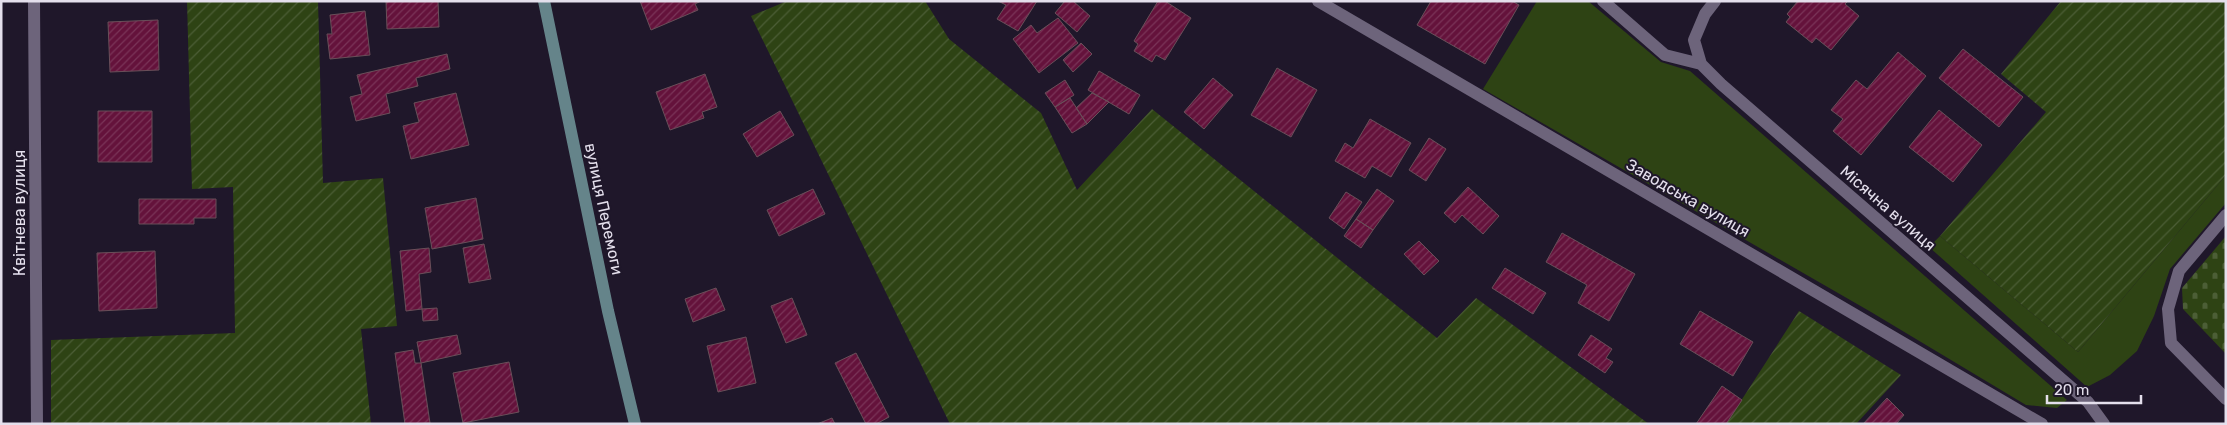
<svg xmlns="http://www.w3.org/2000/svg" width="2227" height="425" viewBox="0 0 2227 425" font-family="Rubik,sans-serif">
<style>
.grass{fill:#2e4314}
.cemetery{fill:url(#cemetery-stones)}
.garden{fill:url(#garden-furrows)}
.building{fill:url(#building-hatch);stroke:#694f59}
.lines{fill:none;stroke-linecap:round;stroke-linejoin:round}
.street{stroke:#6d647b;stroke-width:12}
.secondary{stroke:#65848a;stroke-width:12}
.labels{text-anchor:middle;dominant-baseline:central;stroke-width:4;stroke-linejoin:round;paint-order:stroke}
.street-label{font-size:16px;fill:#e4dfec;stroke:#1f172a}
</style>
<defs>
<pattern id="cemetery-stones" width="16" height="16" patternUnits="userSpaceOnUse" patternTransform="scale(1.25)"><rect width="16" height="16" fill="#2e4314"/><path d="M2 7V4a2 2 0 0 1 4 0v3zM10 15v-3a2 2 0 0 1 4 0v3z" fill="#4c5e36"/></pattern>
<pattern id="garden-furrows" width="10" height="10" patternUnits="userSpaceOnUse" patternTransform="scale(1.25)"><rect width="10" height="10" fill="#2e4314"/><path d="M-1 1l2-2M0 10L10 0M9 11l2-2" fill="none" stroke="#4c5e36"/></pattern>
<pattern id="building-hatch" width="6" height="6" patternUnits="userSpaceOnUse" patternTransform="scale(1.25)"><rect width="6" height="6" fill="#64123b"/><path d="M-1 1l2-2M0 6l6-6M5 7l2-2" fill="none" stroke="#7a3458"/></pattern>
</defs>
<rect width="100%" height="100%" fill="#1f172a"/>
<path class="grass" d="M1537,1H1588L1661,62L1690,71L2067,400L2057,408L2026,405L1871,312L1483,89Z
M2226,175V203L2170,269L2154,316L2137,351L2110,375L2087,387L1929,247L1940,236L2078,352Z"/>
<path class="cemetery" d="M2226,236V354L2183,309L2182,288Z"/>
<path class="garden" d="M187,1H318L323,183L383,178L397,326L361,329L371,424H51V340L235,333L233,187L192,189Z
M787,1H925L949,39L1041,113L1077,190L1152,109L1437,338L1476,298L1649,424H950L751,16Z
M2061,1H2226V175L2078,352L1940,236L2046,112L2001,74Z
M1799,311L1901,375L1856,424H1726Z"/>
<path class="building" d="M386,1H438L439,27L387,29Z
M640,1H701L695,4L698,10L651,30Z
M998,1H1037L1018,31L997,19L1006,5Z
M1065,1H1073L1090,16L1077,32L1055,13Z
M1158,1H1165L1191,18L1165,60L1156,55L1152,62L1134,51L1138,44L1134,41Z
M1431,1H1512L1519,5L1485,64L1417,25Z
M1798,1H1848L1845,4L1859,16L1831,50L1816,38L1812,43L1786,22L1790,17L1787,14Z
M365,11L370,55L330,59L327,34H332L330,15Z
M1058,18L1078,43L1039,73L1013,39L1031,25L1037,33Z
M158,20L159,70L110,72L108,22Z
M1081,43L1092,54L1073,72L1063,60Z
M1963,49L2023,97L1999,127L1939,78Z
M1898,52L1926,76L1861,155L1833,131L1843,119L1831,110L1856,80L1867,89Z
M447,54L450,69L416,78L418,86L386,94L390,113L356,121L350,97L362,94L357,75Z
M1277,68L1317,90L1291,137L1251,115Z
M1099,71L1140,95L1129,114L1088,90Z
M705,74L717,107L702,112L704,118L670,130L656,92Z
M1213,78L1233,95L1204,129L1184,112Z
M1065,80L1074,95L1055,107L1045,93Z
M456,93L469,145L411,159L403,126L419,122L414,103Z
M1092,93L1109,102L1087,124L1076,108Z
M1070,98L1087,124L1072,133L1055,107Z
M1939,110L1982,145L1953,182L1909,147Z
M98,111H152V162H98Z
M780,111L794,135L757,157L743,134Z
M1370,119L1411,143L1391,177L1372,166L1365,178L1335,161L1345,143L1353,148Z
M1429,138L1446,149L1426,181L1409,170Z
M1468,187L1499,216L1483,234L1462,215L1455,223L1444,213Z
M813,189L825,214L779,236L767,210Z
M1377,189L1394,201L1373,230L1356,219Z
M1346,192L1362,202L1344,229L1329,218Z
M476,198L483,239L432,249L425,208Z
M139,199H216V218H194V224H139Z
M1356,219L1373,230L1361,248L1344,236Z
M1562,233L1635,274L1609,321L1578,303L1587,285L1546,262Z
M1419,241L1439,261L1424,275L1404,254Z
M484,244L491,279L469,283L463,248Z
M429,248L431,272L419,274L422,309L406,311L400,251Z
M155,251L157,308L99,311L97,253Z
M1505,268L1546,293L1533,314L1492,288Z
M716,288L725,310L693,322L685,299Z
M792,298L807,335L786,343L771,306Z
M437,308L438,320L423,321L422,309Z
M1700,311L1753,342L1733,376L1680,344Z
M457,335L461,354L421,363L417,342Z
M1591,335L1612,349L1606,358L1613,362L1605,373L1578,355Z
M746,337L756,383L718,392L707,346Z
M413,350L415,363H421L430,423L405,424L395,353Z
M856,353L889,417L876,424H866L835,363Z
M509,362L519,412L463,423L453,373Z
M1722,386L1742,400L1726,424H1696Z
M1887,398L1904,415L1896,424H1863Z
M832,418L835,424H817Z"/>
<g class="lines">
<path class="street" d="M34,1L37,424
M1318,1L2042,424
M1603,1L1665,55L1701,64
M1715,1L1705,14L1694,40L1701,64L1721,84L2088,402L2104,424
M2226,215L2179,271L2168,309L2171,343L2226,399"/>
<path class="secondary" d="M544,1L608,311L635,424"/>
</g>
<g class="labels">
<g class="street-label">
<text transform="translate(1688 198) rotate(30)">Заводська вулиця</text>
<text transform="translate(1888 208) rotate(41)">Місячна вулиця</text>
<text transform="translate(604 209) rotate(78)">вулиця Перемоги</text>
<text transform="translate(19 213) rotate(-90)">Квітнева вулиця</text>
</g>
</g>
<rect width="2227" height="425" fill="none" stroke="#e4dfec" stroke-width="5"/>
<path d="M2047 395v8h94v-8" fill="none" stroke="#e4dfec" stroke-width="2.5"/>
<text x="2054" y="395" font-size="15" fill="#e4dfec" stroke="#1f172a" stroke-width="4" paint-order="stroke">20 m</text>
</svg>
